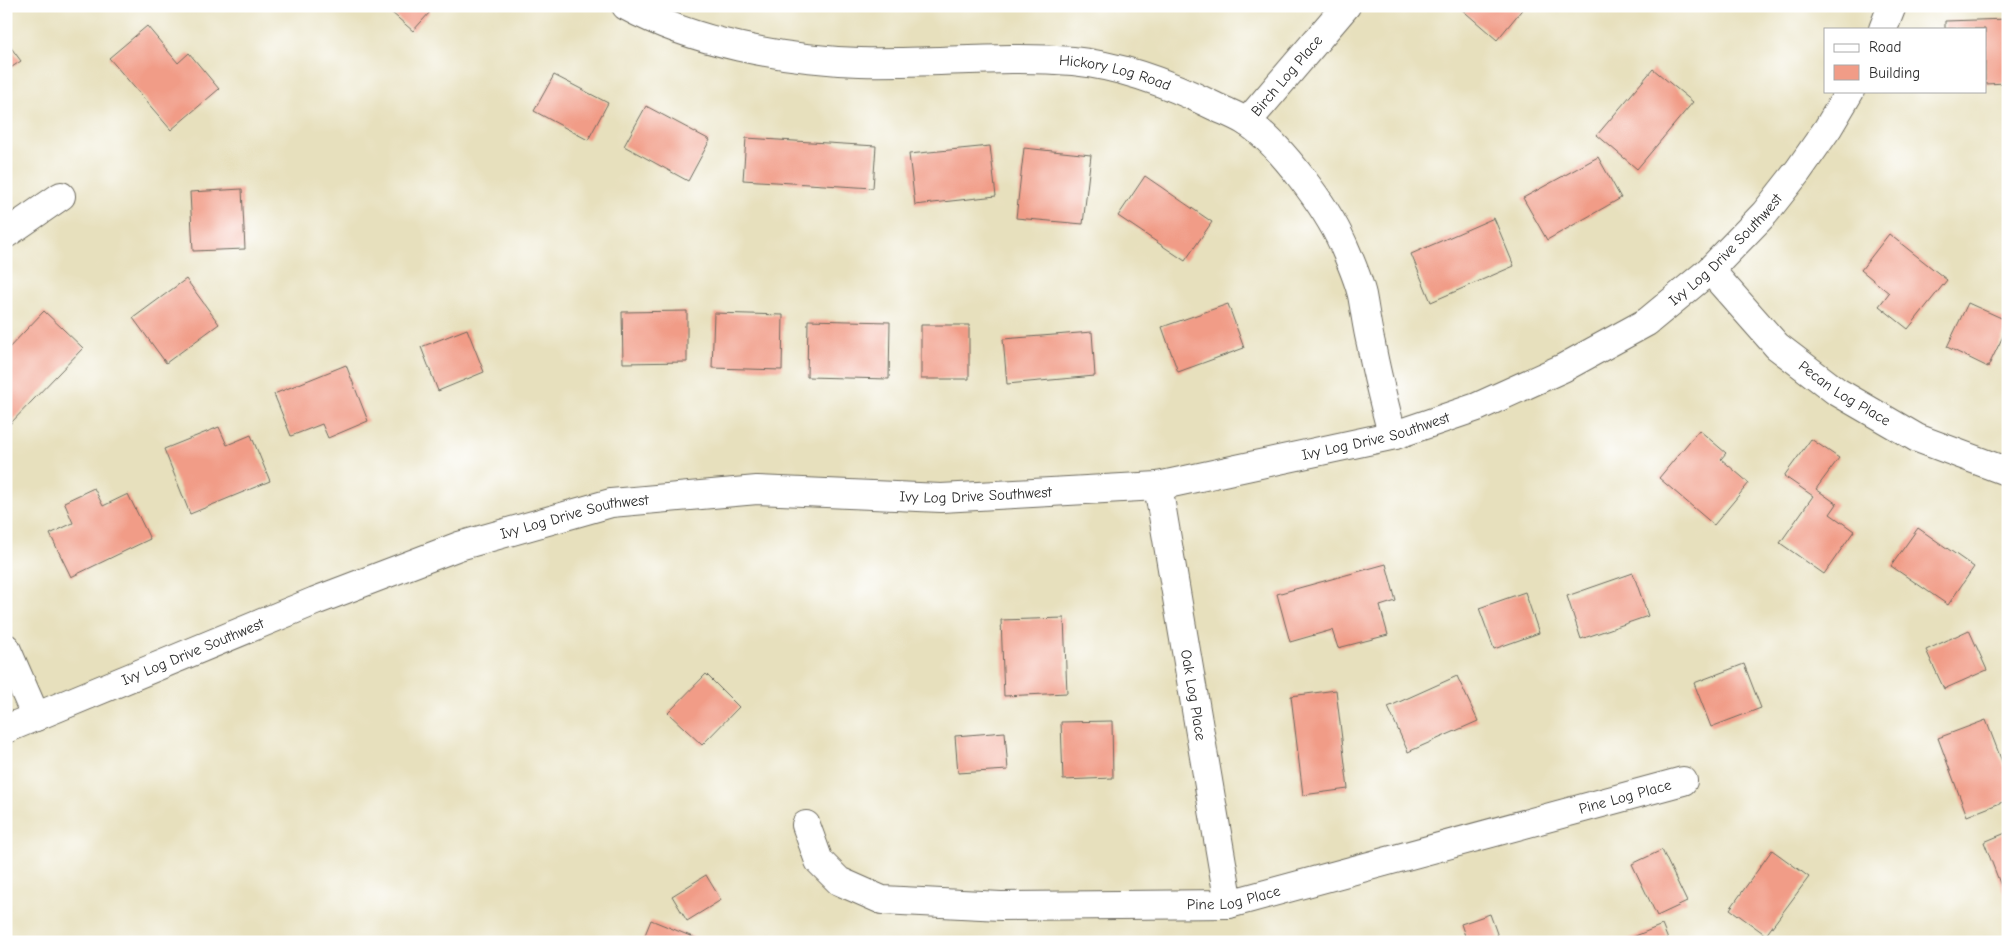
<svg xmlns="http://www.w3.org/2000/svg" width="2014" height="948" viewBox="0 0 2014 948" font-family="'Comic Neue',sans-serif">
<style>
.building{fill:#f19c87}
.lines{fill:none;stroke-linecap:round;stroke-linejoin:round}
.street-casing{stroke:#6d6a5e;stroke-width:30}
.street{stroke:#fff;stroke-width:28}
.labels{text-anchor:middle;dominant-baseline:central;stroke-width:4;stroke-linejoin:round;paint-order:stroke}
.street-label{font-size:15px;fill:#2b2b2b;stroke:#fff}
</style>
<rect width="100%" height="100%" fill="#fff"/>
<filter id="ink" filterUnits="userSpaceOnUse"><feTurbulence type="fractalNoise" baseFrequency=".02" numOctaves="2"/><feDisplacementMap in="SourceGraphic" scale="10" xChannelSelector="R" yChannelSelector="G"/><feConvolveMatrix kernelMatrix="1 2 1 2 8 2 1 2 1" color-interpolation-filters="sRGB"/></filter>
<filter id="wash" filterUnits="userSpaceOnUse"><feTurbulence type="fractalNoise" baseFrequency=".0096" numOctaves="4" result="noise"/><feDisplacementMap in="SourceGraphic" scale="20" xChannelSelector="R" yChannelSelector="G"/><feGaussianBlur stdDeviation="1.12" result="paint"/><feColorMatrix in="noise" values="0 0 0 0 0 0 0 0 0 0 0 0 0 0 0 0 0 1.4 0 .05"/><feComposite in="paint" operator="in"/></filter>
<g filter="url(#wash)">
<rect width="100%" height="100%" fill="#e7e0bd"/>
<g id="blocks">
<path class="building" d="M384,6H424L430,12L413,31Z
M1460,6H1525L1497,40L1459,7Z
M2008,19V83L1985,84V29H1945V21Z
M147,26L178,63L189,53L219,89L171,130L109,58Z
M6,41L21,61L6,71Z
M1653,69L1693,102L1637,169L1597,135Z
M554,75L608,103L588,140L534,111Z
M646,106L710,140L688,181L624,146Z
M746,138L876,146L873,188L743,180Z
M990,146L996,196L915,205L909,154Z
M1024,148L1091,155L1083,224L1016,218Z
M1598,157L1621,198L1547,240L1523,198Z
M1145,176L1212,222L1185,261L1118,216Z
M242,189L245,249L193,251L190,192Z
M1494,218L1514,266L1431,302L1411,254Z
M1889,234L1947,280L1908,329L1879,306L1889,293L1861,270Z
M186,279L219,324L166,363L133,318Z
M1968,303L2008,321V326L1988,367L1947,347Z
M1228,304L1244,348L1178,372L1162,327Z
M44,311L83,348L8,426L6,425V351Z
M687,311V362L623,363L622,312Z
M714,313L783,315L782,370L712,368Z
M808,320L890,322L889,379L807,377Z
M921,325H969V379H921Z
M467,329L484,372L438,391L421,347Z
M1092,332L1095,376L1007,384L1003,339Z
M346,365L368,421L328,438L322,424L291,436L274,394Z
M219,427L227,445L251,435L270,481L190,514L164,449Z
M1699,430L1726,453L1721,459L1749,483L1714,525L1659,478Z
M1811,439L1839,458L1816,489L1837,504L1830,514L1854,531L1824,574L1780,543L1813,496L1784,476Z
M94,488L103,506L128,494L150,539L71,577L50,534L73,523L64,502Z
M1918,528L1974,567L1948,605L1891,566Z
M1386,564L1396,601L1380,606L1388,635L1338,648L1332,630L1290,642L1277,594Z
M1633,573L1648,616L1581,639L1567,596Z
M1525,592L1539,633L1494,649L1479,608Z
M1064,618L1067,693L1004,696L1001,620Z
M1969,630L1987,670L1944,689L1926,650Z
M1744,664L1761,708L1711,727L1694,683Z
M706,674L739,707L702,745L668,713Z
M1457,676L1478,721L1408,752L1388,707Z
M1336,690L1348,789L1303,795L1291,696Z
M1986,720L2008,777V800L1967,816L1938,738Z
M1112,721L1113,778L1063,780L1061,722Z
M1005,732L1008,770L958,773L955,736Z
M2008,832V904L1984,842Z
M1662,850L1687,902L1657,916L1632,864Z
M1772,850L1809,877L1766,935L1730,909Z
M706,875L721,900L687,921L672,896Z
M1490,914L1500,942H1467L1461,924Z
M651,920L705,942H642Z
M1662,925L1669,942H1621Z"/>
</g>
</g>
<g filter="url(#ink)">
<use href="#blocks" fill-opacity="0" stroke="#6d6a5e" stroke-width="1"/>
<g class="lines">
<defs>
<g id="street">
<path id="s1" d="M626,6C694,43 783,59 860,62C931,64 1003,55 1073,61C1123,66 1170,84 1214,106C1224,111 1235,115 1245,121C1279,142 1327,208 1343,244C1350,260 1358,278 1362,295C1365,311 1367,328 1371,344C1376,372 1383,399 1390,426L1395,435"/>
<path d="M1883,29L1892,6"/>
<path id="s2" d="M1247,122L1346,6"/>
<path d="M6,234L61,196"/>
<path id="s3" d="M1710,270L1777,346L1836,391L1917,438L2008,472"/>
<path id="s4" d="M1158,486L1229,904"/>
<path d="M6,648L36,717"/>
<path id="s5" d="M6,729L315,601L459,546L611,503L757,490L941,498L1158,486L1395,435L1477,407L1563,368L1647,322L1710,270L1765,213L1798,171L1828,128L1850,91"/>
<path id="s6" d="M806,825L819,861L839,881L882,900L1001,906L1229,904L1683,781"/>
</g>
</defs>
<use href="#street" class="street-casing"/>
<use href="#street" class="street"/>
</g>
</g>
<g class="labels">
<g class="street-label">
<text stroke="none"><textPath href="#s1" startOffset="499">Hickory Log Road</textPath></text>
<text stroke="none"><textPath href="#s2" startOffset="61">Birch Log Place</textPath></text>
<text stroke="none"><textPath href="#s5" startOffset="1821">Ivy Log Drive Southwest</textPath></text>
<text stroke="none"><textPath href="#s3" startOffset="184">Pecan Log Place</textPath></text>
<text stroke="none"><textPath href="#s5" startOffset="1418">Ivy Log Drive Southwest</textPath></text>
<text stroke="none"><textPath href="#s5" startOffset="1012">Ivy Log Drive Southwest</textPath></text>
<text stroke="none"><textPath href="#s5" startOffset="608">Ivy Log Drive Southwest</textPath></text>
<text stroke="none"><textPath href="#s5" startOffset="202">Ivy Log Drive Southwest</textPath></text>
<text stroke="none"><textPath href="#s4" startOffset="212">Oak Log Place</textPath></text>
<text stroke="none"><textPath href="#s6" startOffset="871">Pine Log Place</textPath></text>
<text stroke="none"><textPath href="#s6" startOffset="466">Pine Log Place</textPath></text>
</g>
</g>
<rect width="2014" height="948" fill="none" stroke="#fff" stroke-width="25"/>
<rect x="1824" y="28" width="162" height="65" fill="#ffffff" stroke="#aaaaaa"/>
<rect x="1834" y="44" width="25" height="8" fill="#ffffff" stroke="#aaaaaa"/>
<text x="1869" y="52" font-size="15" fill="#2b2b2b">Road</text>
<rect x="1834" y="65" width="25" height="15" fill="#f19c87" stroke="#aaaaaa"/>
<text x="1869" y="78" font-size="15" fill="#2b2b2b">Building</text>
</svg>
